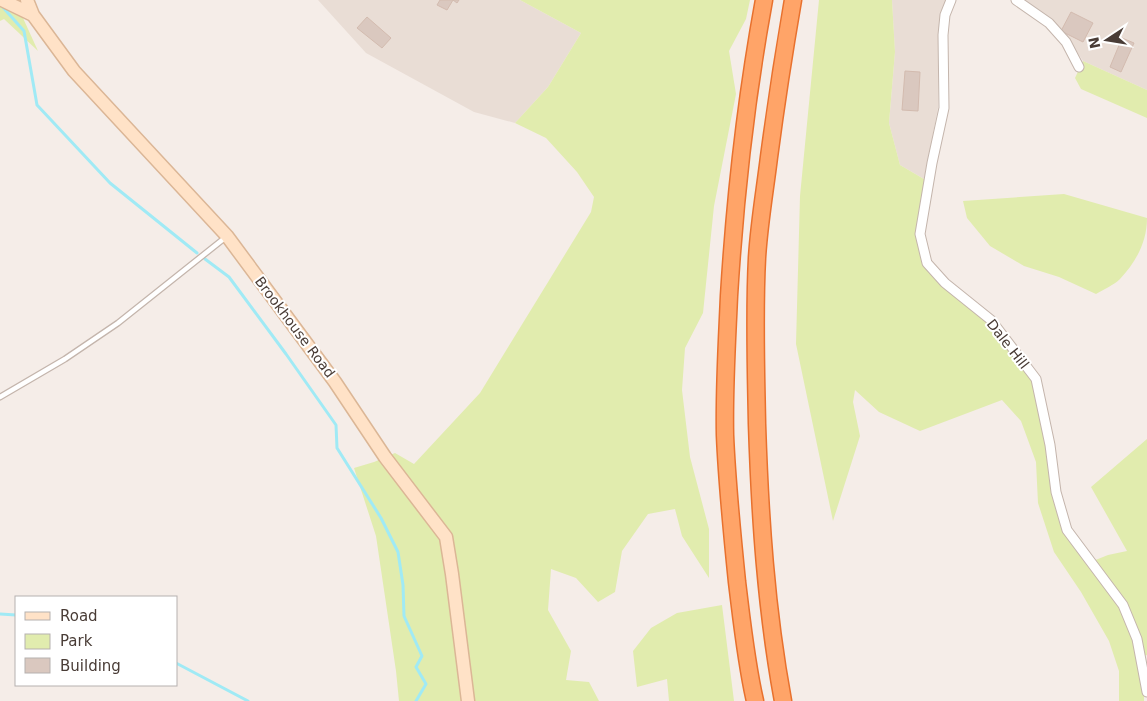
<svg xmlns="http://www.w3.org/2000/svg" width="1147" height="701" viewBox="0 0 1147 701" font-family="'DejaVu Sans',sans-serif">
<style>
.residential{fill:#e9ddd5}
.green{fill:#e1ecae}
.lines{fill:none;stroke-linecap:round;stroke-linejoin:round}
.stream{stroke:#a0eaf5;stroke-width:3}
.building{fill:#dac8bf;stroke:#d3bbaf}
.lane-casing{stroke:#c4b5ac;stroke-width:7}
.street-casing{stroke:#c4b5ac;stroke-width:11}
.secondary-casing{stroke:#dbb696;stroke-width:15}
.highway-casing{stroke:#e8712e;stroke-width:19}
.lane{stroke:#fff;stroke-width:4.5}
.street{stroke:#fff;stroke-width:9}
.secondary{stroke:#ffe2c7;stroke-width:12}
.highway{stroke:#ffa468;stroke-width:16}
.labels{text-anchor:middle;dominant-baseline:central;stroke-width:4;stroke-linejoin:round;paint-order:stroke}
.street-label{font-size:14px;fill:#493c36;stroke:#fff}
</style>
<rect width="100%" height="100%" fill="#f5ede8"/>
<path class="residential" d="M318,0H520L581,33L548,87L515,123L474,112L366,53Z
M892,0H946L942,10L938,37V108L924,179L900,165L889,123L895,52Z
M1021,0H1147V90L1083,61L1063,31Z"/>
<path class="green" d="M520,0H750L746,19L729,51L736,94L714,206L703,313L685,348L682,390L690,457L709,529V578L682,536L675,509L648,514L622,551L615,592L598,602L576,578L551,569L548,610L571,651L566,680L589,682L599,701H399L396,671L376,536L354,468L374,462L395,453L414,464L480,393L591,212L594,197L577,172L546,138L515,123L548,87L581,33Z
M819,0H892L895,52L889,123L900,165L929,182L920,234L927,263L991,320L1036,379L1053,496L1069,541L1088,563L1108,555L1127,551L1091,487L1147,439V655L1144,656V701H1119V671L1109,641L1081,592L1054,552L1038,503L1036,462L1021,421L1002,400L920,431L879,412L855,390L853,402L860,436L833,521L796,344L800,196Z
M0,1L23,18L38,51L4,19L0,21Z
M1083,61L1147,90V118L1081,89L1075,78Z
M1064,194L1147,218C1147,242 1136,262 1120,279C1114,285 1104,289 1096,294L1059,277L1024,266L990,246L967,218L963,201Z
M722,605L734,701H669L667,679L637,687L633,651L651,628L677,613Z"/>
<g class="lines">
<path class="stream" d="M0,4L24,31L37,105L110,183L197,253
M205,259L229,277L286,354L336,425L337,448L381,518L398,552L403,585L404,616L422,656L416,667L426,684L416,701
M0,614L16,615
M176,663L248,701"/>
</g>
<path class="building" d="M440,0H459L457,3L453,0L447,10L437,5Z
M1071,12L1093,23L1083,42L1061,31Z
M367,17L391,38L382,48L357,28Z
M1122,38L1134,43L1121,72L1110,67Z
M905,71L920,72L918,111L902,110Z"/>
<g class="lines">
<defs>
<path id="lane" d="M0,397L65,359L118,323L226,237"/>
<path id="street" d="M951,0L945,15L943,35L944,108L932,163L920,234L927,263L945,283L991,320L1036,379L1050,445L1056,492L1067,530L1123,605L1137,639L1147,692
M1016,0L1049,23L1066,42L1079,67"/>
<path id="secondary" d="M2,0L33,15
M27,0L33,15L74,71L227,236L335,382L385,457L446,537L452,574L468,701"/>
<path id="highway" d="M755,701C746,662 742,622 737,582C732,533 727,484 725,435C724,389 727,342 729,296C735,197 746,98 764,0
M783,701C766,609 760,517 757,424C756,369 754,313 757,258C759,224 765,190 769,157C776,104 784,52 793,0"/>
</defs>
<use href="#lane" class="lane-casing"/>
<use href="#street" class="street-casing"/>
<use href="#secondary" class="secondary-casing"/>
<use href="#highway" class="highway-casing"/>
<use href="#lane" class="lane"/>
<use href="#street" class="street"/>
<use href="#secondary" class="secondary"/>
<use href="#highway" class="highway"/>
</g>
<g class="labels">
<g class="street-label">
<text transform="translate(295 327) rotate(53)">Brookhouse Road</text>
<text transform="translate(1008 344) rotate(52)">Dale Hill</text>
</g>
</g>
<rect x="15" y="596" width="162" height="90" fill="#ffffff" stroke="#b6b1af"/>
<rect x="25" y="612" width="25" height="8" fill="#ffe2c7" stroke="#b6b1af"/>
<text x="60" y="621" font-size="15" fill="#493c36">Road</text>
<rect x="25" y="634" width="25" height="15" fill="#e1ecae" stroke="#b6b1af"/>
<text x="60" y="646" font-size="15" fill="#493c36">Park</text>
<rect x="25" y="658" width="25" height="15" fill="#dac8bf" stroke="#b6b1af"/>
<text x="60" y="671" font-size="15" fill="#493c36">Building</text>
<g transform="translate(1107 40) rotate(258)" stroke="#ffffff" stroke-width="4" paint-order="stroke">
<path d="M0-4L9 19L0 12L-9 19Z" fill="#493c36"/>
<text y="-8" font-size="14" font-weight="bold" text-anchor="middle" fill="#493c36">N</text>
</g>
</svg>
